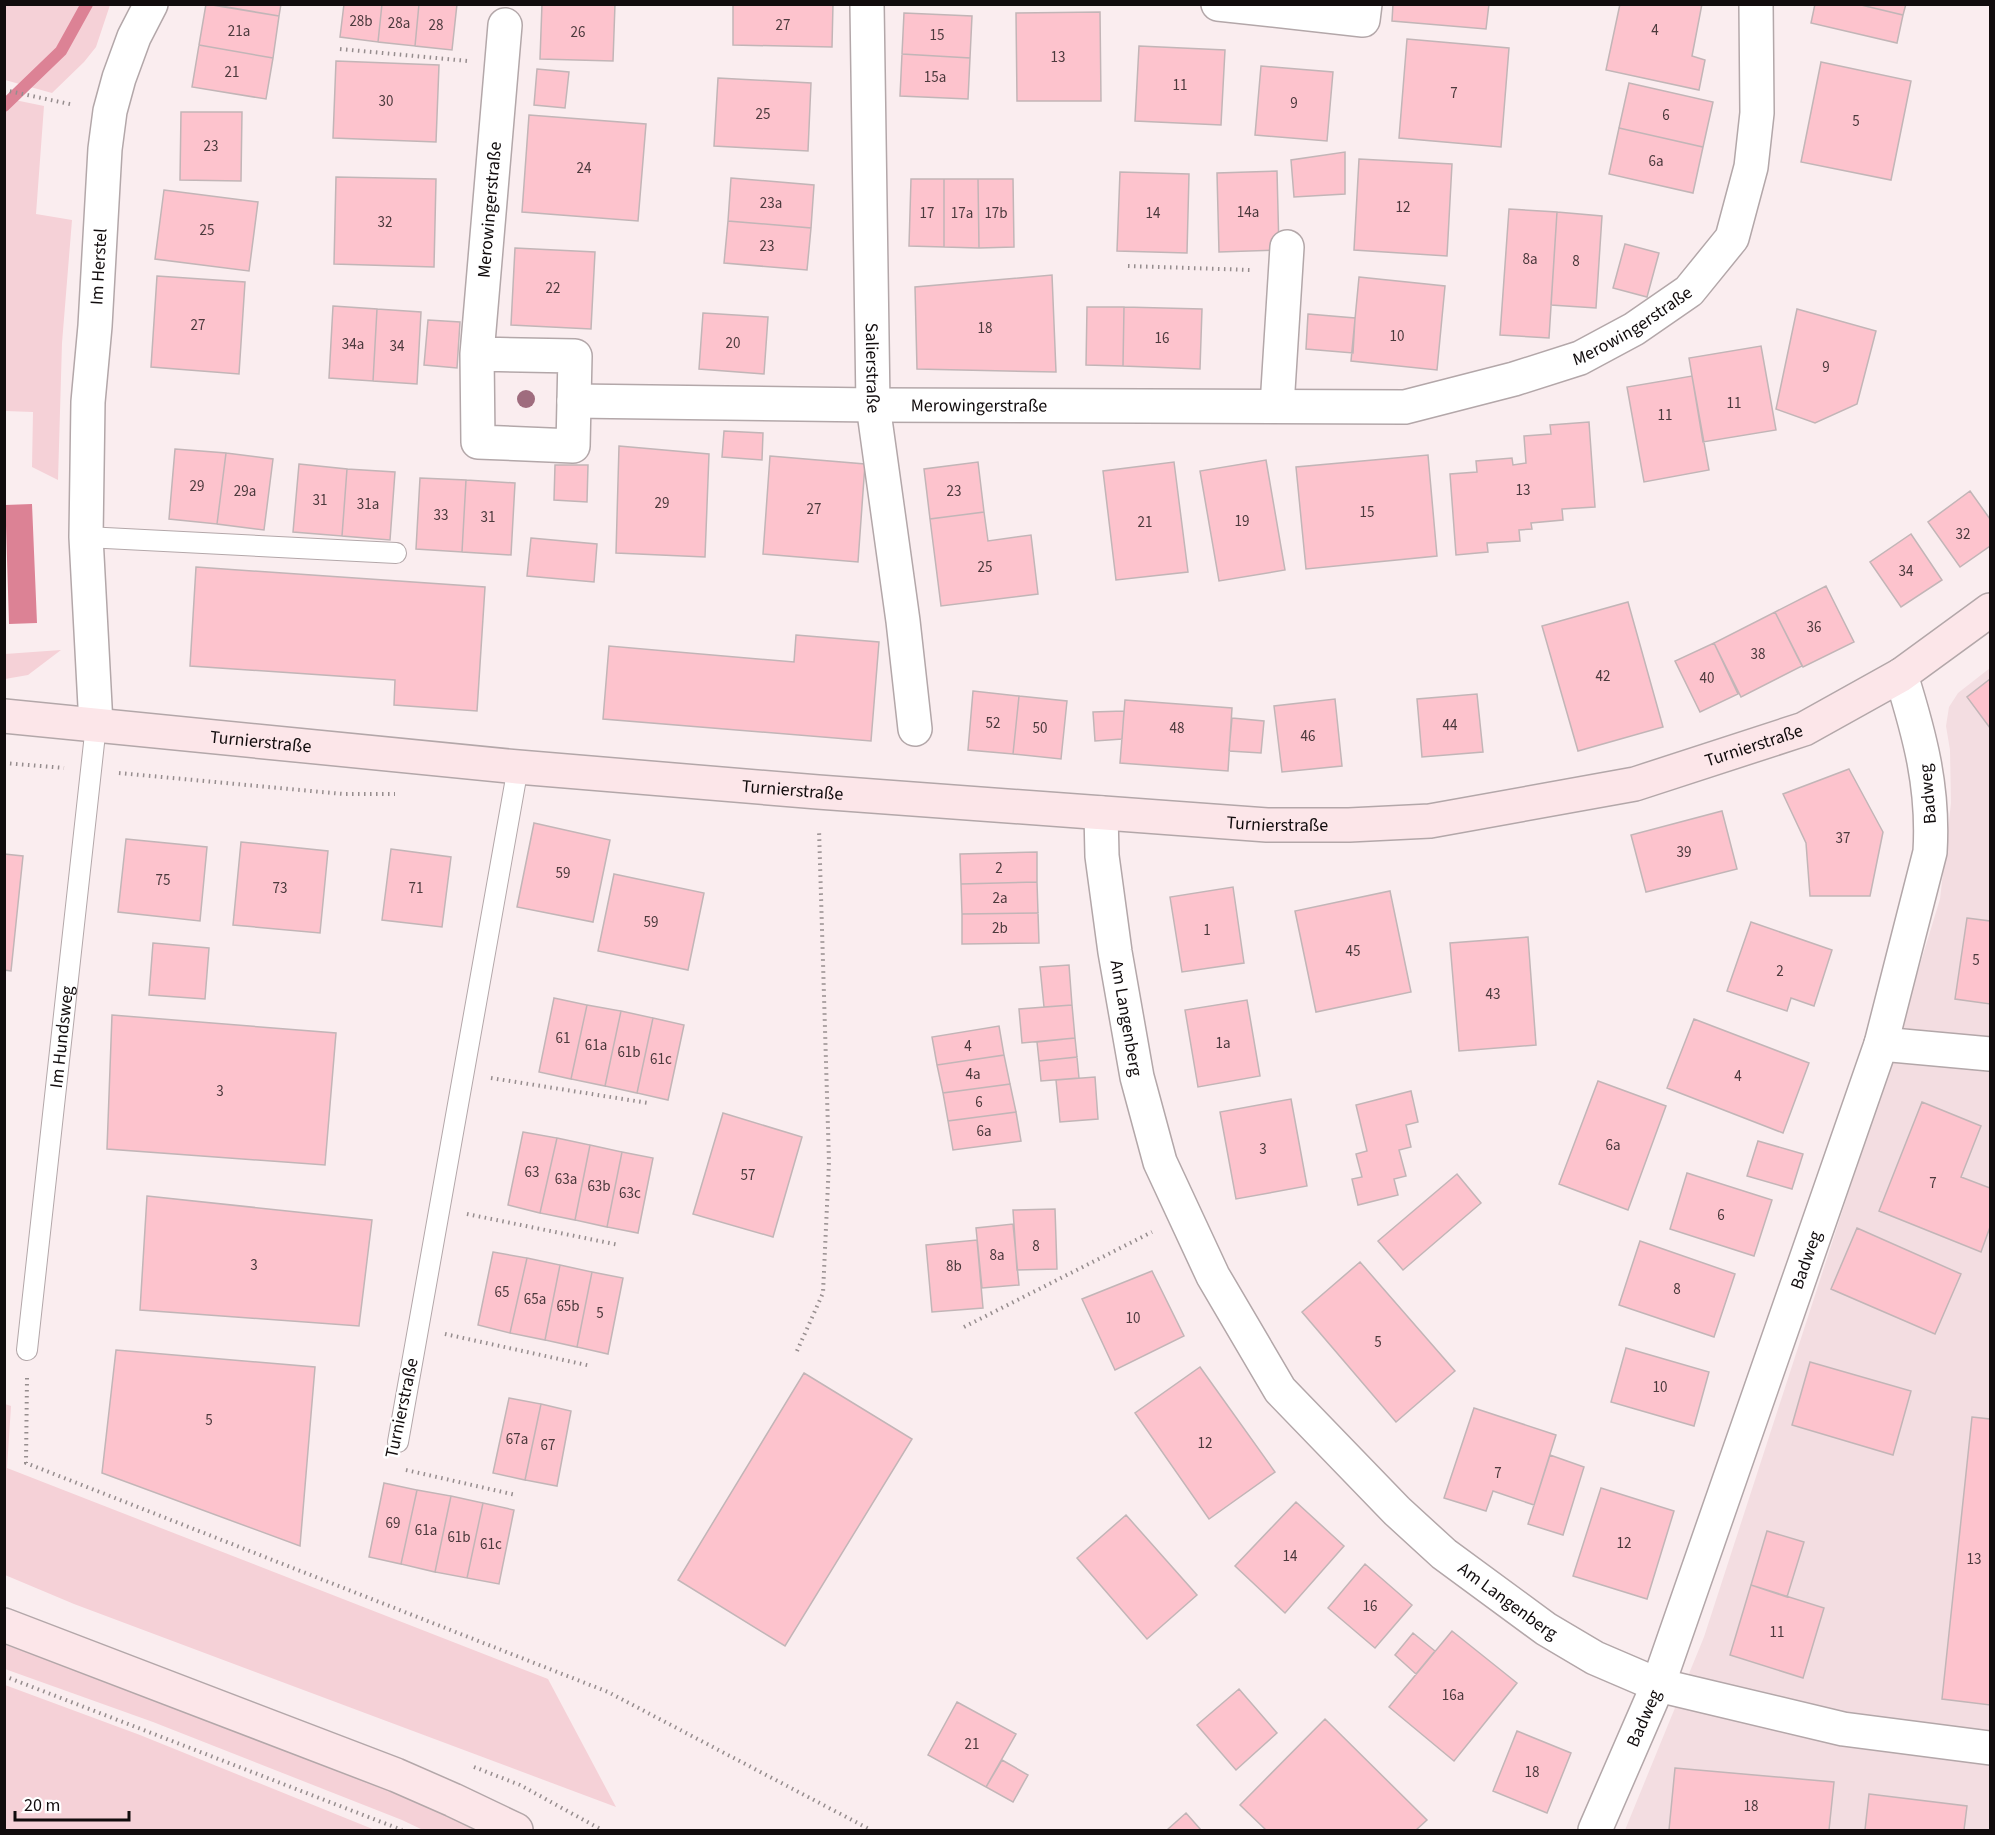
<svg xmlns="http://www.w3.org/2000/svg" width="1995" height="1835" viewBox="0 0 1995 1835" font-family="'Source Sans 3',sans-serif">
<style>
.built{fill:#f3dde1}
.green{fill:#f5d1d7}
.water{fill:#dc8295}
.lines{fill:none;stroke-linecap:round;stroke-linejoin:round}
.stream{stroke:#dc8295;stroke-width:12}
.building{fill:#fdc3cd;stroke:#c2b5b7;stroke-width:1.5}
.service-casing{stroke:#b3a7a9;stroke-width:22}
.minor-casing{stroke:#b3a7a9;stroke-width:36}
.secondary-casing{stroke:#b3a7a9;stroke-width:36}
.path{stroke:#968d8e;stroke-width:4;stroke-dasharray:1.5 4.5;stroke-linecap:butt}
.service{stroke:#fff;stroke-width:20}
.minor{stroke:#fff;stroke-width:33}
.secondary{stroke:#fce6e9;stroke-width:33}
.tree{fill:#9f6c7e}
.labels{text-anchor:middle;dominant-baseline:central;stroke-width:5;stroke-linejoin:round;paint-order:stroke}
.number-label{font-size:15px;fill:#4c3a3d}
.street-label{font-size:18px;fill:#110c0d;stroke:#fff}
</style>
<rect width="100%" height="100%" fill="#faedef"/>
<path class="built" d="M1990,668V1830H1625L1704,1637L1882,1089L1940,899L1951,803L1950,750L1946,726L1949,707L1958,693Z"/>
<path class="green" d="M4,5L5,4L110,5L96,47L84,62L52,93L5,80Z
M5,98L44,106L36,214L72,220L62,343L58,480L32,467L33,412L5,411Z
M61,650L28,675L5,679V654Z
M5,1404L11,1406L7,1468L548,1679L616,1807L74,1604L5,1575Z
M4,1644L245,1732L453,1813L480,1830H423L402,1820L153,1722L5,1669Z
M5,1685L140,1735L375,1830H5Z"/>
<path class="water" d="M5,493V505L32,504L37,623L9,624Z"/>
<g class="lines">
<path class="stream" d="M4,106L61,51L87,4"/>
</g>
<path class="building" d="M206,4L279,16L273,58L199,45Z
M210,4H281L279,16Z
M344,4H382L378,42L340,37Z
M382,4H419L415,46L378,42Z
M419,4H457L452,50L415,46Z
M542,4H615L613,61L540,59Z
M733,4H833L832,47L733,45Z
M1393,4H1489L1486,29L1392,21Z
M1620,4H1702L1692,56L1705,60L1699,90L1606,70Z
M1815,4H1857L1903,15L1897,43L1811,23Z
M1857,4H1906L1903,15Z
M1100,12L1101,101H1017L1016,13Z
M904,13L972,16L970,58L902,54Z
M1407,39L1509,48L1501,147L1399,138Z
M199,45L273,58L266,99L192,87Z
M1139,46L1225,50L1221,125L1135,121Z
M902,54L970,58L968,99L900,96Z
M336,61L439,65L436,142L333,138Z
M1821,62L1911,81L1891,180L1801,162Z
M1261,66L1333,72L1327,141L1255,135Z
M537,69L569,72L565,108L534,105Z
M718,78L811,83L808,151L714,146Z
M1629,83L1713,102L1703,147L1619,128Z
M181,112H242L241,181L180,180Z
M529,115L646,124L638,221L522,212Z
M1619,128L1703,147L1693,193L1609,174Z
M1345,152V194L1294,197L1291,160Z
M1359,159L1452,164L1447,256L1354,250Z
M1277,171L1279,250L1219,252L1217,173Z
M1120,172L1189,174L1187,253L1117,251Z
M336,177L436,179L434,267L334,264Z
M731,178L814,185L811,228L728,221Z
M911,179H944V247L909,246Z
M944,179H978L979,248L944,247Z
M978,179H1013L1014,247L979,248Z
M164,190L258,202L249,271L155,259Z
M1509,209L1557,212L1549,338L1500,335Z
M1557,212L1602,216L1596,308L1551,305Z
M728,221L811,228L807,270L724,263Z
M1625,244L1659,253L1647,297L1613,288Z
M515,248L595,252L591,329L511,325Z
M1052,275L1056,372L917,369L915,287Z
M157,276L245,282L239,374L151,367Z
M1359,277L1445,286L1437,370L1351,361Z
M333,306L377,309L373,381L329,378Z
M1087,307H1124L1123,366L1086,365Z
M1124,307L1202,309L1200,369L1123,366Z
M377,309L421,312L417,384L373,381Z
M1797,309L1876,331L1857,404L1815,423L1776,409Z
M703,313L768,317L764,374L699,369Z
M1308,314L1355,318L1353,353L1306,349Z
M428,320L460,322L457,368L424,365Z
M1761,346L1776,430L1703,442L1689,358Z
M1692,376L1709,470L1644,482L1627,387Z
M1589,422L1595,507L1562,509L1563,520L1531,523L1532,529L1519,530L1520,541L1487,543L1488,552L1456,555L1450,474L1477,472L1476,461L1512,458L1513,465L1526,463L1524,436L1551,434L1550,425Z
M724,431L763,433L762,460L722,457Z
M619,446L709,454L705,557L616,553Z
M175,449L226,453L217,524L169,519Z
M226,453L273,459L264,530L217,524Z
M1428,455L1437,556L1306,569L1296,467Z
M770,456L865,464L858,562L763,554Z
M1266,460L1285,570L1219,581L1200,471Z
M978,462L984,512L930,519L924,469Z
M1174,462L1188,572L1116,580L1103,471Z
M299,464L347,469L342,536L293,532Z
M555,465H588L587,502L554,500Z
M347,469L395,472L390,540L342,536Z
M420,478L466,480L462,552L416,549Z
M466,480L515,483L511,555L462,552Z
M1970,491L1990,519V546L1960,567L1928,522Z
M984,512L988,541L1031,535L1038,594L941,606L930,519Z
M1911,534L1942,580L1901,607L1870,562Z
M531,538L597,544L594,582L527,576Z
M196,567L485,587L477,711L394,705L395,680L190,666Z
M1826,586L1854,642L1803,667L1775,612Z
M1628,602L1663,727L1578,751L1542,626Z
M1775,612L1802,666L1741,697L1714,643Z
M796,635L879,642L871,741L603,719L609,646L794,662Z
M1714,643L1738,694L1700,712L1675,661Z
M1990,679V728L1967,697Z
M973,691L1019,696L1013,754L968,750Z
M1477,694L1483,752L1422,757L1417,699Z
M1019,696L1067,701L1061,759L1013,754Z
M1335,699L1342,766L1282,772L1274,706Z
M1125,700L1232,708L1228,771L1120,763Z
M1124,711L1122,739L1095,741L1093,712Z
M1232,718L1264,721L1261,753L1229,751Z
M1849,769L1883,832L1870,896H1810L1806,843L1783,794Z
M1722,811L1737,869L1646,892L1631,835Z
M534,823L610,840L593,922L517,907Z
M126,839L207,847L200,921L118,912Z
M241,842L328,851L320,933L233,925Z
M391,849L451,857L442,927L382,920Z
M1037,852V882L961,884L960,854Z
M4,854L23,856L11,971L4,970Z
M614,874L704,893L688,970L598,951Z
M1037,882L1038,913L962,914L961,884Z
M1233,887L1244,963L1182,972L1170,897Z
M1390,891L1411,992L1316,1012L1295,911Z
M1038,913L1039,943L962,944V914Z
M1967,918L1990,921V1004L1955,999Z
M1751,922L1832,950L1814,1006L1791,998L1787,1011L1727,991Z
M1528,937L1536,1045L1459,1051L1450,943Z
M153,943L209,948L205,999L149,995Z
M1069,965L1072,1005L1044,1007L1040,967Z
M554,998L587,1005L571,1079L539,1072Z
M1247,1000L1260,1076L1198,1087L1185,1010Z
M587,1005L621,1011L605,1086L571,1079Z
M1072,1005L1075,1038L1022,1043L1019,1009Z
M621,1011L653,1018L637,1093L605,1086Z
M112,1015L336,1033L325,1165L107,1149Z
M653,1018L684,1025L668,1100L637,1093Z
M1694,1019L1809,1063L1783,1133L1667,1088Z
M999,1026L1004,1055L937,1065L932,1037Z
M1075,1038L1077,1057L1039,1061L1037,1042Z
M1004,1055L1010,1084L943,1093L937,1065Z
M1077,1057L1079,1078L1041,1081L1039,1061Z
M1095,1077L1098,1119L1060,1122L1056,1080Z
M1598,1081L1666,1106L1628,1210L1559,1184Z
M1010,1084L1016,1112L948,1121L943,1093Z
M1411,1091L1418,1122L1406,1125L1411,1147L1399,1150L1406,1176L1394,1179L1398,1195L1358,1205L1352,1179L1362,1177L1356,1154L1367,1151L1356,1105Z
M1291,1099L1307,1186L1236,1199L1220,1112Z
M1922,1102L1981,1126L1961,1177L1990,1188V1227L1981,1252L1879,1211Z
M1016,1112L1021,1141L953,1150L948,1121Z
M723,1113L802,1137L773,1237L693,1214Z
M523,1132L557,1138L540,1213L508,1205Z
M557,1138L590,1145L575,1220L540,1213Z
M1758,1141L1803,1154L1792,1189L1747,1176Z
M590,1145L622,1152L607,1227L575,1220Z
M622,1152L653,1158L638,1233L607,1227Z
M1687,1173L1772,1200L1754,1256L1670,1229Z
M1457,1174L1481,1203L1403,1270L1378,1241Z
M147,1196L372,1220L359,1326L140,1310Z
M1055,1209L1057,1269L1017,1270L1013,1210Z
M1013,1224L1019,1285L982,1288L976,1228Z
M1857,1228L1961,1274L1935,1334L1831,1289Z
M977,1240L983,1308L932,1312L926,1245Z
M1640,1241L1735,1274L1714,1337L1619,1305Z
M493,1252L527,1258L510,1333L478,1325Z
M527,1258L560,1265L545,1340L510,1333Z
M1360,1262L1455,1371L1396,1422L1302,1312Z
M560,1265L592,1272L577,1347L545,1340Z
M1152,1271L1184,1336L1115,1370L1082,1299Z
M592,1272L623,1278L608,1354L577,1347Z
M1626,1348L1709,1372L1694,1426L1611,1402Z
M116,1350L315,1367L300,1546L102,1473Z
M1810,1362L1911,1391L1893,1455L1792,1425Z
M1200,1367L1275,1472L1209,1519L1135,1413Z
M804,1373L912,1439L785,1646L678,1580Z
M509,1398L541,1404L525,1480L493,1473Z
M541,1404L571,1411L557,1486L525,1480Z
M1474,1408L1556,1435L1534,1505L1493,1491L1486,1511L1444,1498Z
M1972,1417L1990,1419V1705L1942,1699Z
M1550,1455L1584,1467L1563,1535L1528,1524Z
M384,1483L417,1490L401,1564L369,1557Z
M1601,1488L1674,1511L1647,1599L1573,1576Z
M417,1490L451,1496L435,1572L401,1564Z
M451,1496L483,1503L467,1578L435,1572Z
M1296,1502L1344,1546L1285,1613L1235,1566Z
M483,1503L514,1510L499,1584L467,1578Z
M1126,1515L1197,1595L1147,1639L1077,1558Z
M1767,1531L1804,1542L1787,1597L1751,1585Z
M1365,1564L1412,1605L1375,1648L1328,1608Z
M1751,1585L1824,1608L1803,1678L1730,1655Z
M1452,1631L1517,1683L1454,1761L1389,1707Z
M1413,1633L1435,1651L1416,1674L1395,1655Z
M1239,1689L1277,1733L1236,1770L1197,1725Z
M957,1702L1016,1734L986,1787L928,1755Z
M1325,1719L1427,1820L1416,1830H1266L1240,1805Z
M1517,1731L1571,1753L1547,1813L1493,1791Z
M1002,1760L1028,1775L1013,1802L986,1787Z
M1675,1768L1834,1782L1829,1830H1669Z
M1869,1794L1967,1806L1964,1830H1865Z
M1186,1813L1201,1830H1167Z"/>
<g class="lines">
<defs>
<g id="service">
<path d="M86,537L396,553"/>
<path id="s1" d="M27,1350L96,725"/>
<path d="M398,1442L518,767"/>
</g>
<g id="minor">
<path id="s2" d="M867,4L873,405L903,621L915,729"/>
<path d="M1218,4L1363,20L1365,4"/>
<path id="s3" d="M477,354L575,356L573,446L478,442L477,354L505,25"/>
<path id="s4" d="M574,401L873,405L1405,407L1514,379L1580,358L1634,329L1689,291L1732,238L1751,167L1757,113L1756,4"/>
<path d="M1277,406L1287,247"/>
<path id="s5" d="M96,725L86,537L88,402L95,326L105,149L110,111L119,78L134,37L151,4"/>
<path id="s6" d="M1101,813L1102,856L1115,952L1137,1077L1160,1162L1213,1276L1280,1390L1397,1511L1444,1554L1546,1629L1595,1658L1658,1685L1843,1729L1990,1748"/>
<path d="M1881,1044L1990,1054"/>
<path id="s7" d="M1595,1830L1658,1685L1881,1044L1930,852C1934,788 1920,736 1901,675"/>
</g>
<g id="secondary">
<path id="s8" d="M4,716L518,767L818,792L1267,825H1349L1430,821L1635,784L1804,729L1901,675L1990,610"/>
<path d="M4,1625L396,1775L453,1800L516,1830"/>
</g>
</defs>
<use href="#service" class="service-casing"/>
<use href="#minor" class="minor-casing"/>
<use href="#secondary" class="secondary-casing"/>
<path class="path" d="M340,49L468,61
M4,90L74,105
M1128,266L1251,270
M4,763L64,768
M119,773L343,794H395
M491,1078L648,1103
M467,1214L619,1245
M964,1327L1152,1232
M445,1334L591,1366
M797,1351L823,1293L829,1162L819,829
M27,1378L26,1463L608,1692L871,1830
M406,1470L516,1495
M4,1676L402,1830
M474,1767L520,1785L602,1830"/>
<use href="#service" class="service"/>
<use href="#minor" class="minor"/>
<use href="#secondary" class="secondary"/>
</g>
<circle class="tree" cx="526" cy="399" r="9"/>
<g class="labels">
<g class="number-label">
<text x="361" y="21">28b</text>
<text x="399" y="23">28a</text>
<text x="436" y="25">28</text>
<text x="783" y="25">27</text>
<text x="1655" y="30">4</text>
<text x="239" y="31">21a</text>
<text x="578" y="32">26</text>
<text x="937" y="35">15</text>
<text x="1058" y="57">13</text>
<text x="232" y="72">21</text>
<text x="935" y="77">15a</text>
<text x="1180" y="85">11</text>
<text x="1454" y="93">7</text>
<text x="386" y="101">30</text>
<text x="1294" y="103">9</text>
<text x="763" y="114">25</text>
<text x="1666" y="115">6</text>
<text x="1856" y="121">5</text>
<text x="211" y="146">23</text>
<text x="1656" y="161">6a</text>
<text x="584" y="168">24</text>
<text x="771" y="203">23a</text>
<text x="1403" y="207">12</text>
<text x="1248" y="212">14a</text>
<text x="927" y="213">17</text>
<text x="962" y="213">17a</text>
<text x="996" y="213">17b</text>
<text x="1153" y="213">14</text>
<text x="385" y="222">32</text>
<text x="207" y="230">25</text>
<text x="767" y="246">23</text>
<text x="1530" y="259">8a</text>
<text x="1576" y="261">8</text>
<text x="553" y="288">22</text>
<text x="198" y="325">27</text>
<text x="985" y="328">18</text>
<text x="1397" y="336">10</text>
<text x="1162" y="338">16</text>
<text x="733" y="343">20</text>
<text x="353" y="344">34a</text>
<text x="397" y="346">34</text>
<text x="1826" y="367">9</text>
<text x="1734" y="403">11</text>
<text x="1665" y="415">11</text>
<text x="197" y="486">29</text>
<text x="1523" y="490">13</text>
<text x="245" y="491">29a</text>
<text x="954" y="491">23</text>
<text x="320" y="500">31</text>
<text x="662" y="503">29</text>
<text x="368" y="504">31a</text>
<text x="814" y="509">27</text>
<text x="1367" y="512">15</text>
<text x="441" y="515">33</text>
<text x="488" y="517">31</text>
<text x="1242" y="521">19</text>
<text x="1145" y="522">21</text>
<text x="1963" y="534">32</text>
<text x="985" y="567">25</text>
<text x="1906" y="571">34</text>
<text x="1814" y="627">36</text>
<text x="1758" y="654">38</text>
<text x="1603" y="676">42</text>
<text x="1707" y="678">40</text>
<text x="993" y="723">52</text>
<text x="1450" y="725">44</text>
<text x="1040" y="728">50</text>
<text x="1177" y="728">48</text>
<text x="1308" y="736">46</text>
<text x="1843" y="838">37</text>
<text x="1684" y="852">39</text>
<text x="999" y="868">2</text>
<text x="563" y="873">59</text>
<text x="163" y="880">75</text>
<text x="280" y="888">73</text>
<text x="416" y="888">71</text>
<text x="1000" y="898">2a</text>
<text x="651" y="922">59</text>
<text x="1000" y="928">2b</text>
<text x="1207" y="930">1</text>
<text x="1353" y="951">45</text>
<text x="1976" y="960">5</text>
<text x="1780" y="971">2</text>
<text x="1493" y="994">43</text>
<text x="563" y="1038">61</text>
<text x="1223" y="1043">1a</text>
<text x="596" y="1045">61a</text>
<text x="968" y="1046">4</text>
<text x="629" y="1052">61b</text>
<text x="661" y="1059">61c</text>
<text x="973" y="1074">4a</text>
<text x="1738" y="1076">4</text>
<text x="220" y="1091">3</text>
<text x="979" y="1102">6</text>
<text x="984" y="1131">6a</text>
<text x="1613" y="1145">6a</text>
<text x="1263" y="1149">3</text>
<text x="532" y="1172">63</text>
<text x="748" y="1175">57</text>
<text x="566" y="1179">63a</text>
<text x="1933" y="1183">7</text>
<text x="599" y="1186">63b</text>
<text x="630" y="1193">63c</text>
<text x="1721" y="1215">6</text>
<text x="1036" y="1246">8</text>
<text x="997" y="1255">8a</text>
<text x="254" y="1265">3</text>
<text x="954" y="1266">8b</text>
<text x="1677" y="1289">8</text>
<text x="502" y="1292">65</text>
<text x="535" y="1299">65a</text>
<text x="568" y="1306">65b</text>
<text x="600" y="1313">5</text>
<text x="1133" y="1318">10</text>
<text x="1378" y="1342">5</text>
<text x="1660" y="1387">10</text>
<text x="209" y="1420">5</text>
<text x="517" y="1439">67a</text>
<text x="1205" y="1443">12</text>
<text x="548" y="1445">67</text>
<text x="1498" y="1473">7</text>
<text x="393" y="1523">69</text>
<text x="426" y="1530">61a</text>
<text x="459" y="1537">61b</text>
<text x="1624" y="1543">12</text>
<text x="491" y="1544">61c</text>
<text x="1290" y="1556">14</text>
<text x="1974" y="1559">13</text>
<text x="1370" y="1606">16</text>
<text x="1777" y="1632">11</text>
<text x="1453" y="1695">16a</text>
<text x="972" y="1744">21</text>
<text x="1532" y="1772">18</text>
<text x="1751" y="1806">18</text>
</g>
<g class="street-label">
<text stroke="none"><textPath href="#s3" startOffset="516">Merowingerstraße</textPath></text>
<text stroke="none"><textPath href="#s5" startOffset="459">Im Herstel</textPath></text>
<text stroke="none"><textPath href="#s4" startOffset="1074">Merowingerstraße</textPath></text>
<text stroke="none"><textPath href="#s2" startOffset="364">Salierstraße</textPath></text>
<text stroke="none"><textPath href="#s4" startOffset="405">Merowingerstraße</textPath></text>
<text stroke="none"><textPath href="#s8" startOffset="258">Turnierstraße</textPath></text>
<text stroke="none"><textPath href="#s8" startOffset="1764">Turnierstraße</textPath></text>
<text stroke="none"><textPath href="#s8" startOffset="792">Turnierstraße</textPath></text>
<text transform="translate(1928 794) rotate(-95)">Badweg</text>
<text stroke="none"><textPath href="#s8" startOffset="1278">Turnierstraße</textPath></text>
<text stroke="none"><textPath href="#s6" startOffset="207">Am Langenberg</textPath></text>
<text stroke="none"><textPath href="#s1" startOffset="315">Im Hundsweg</textPath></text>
<text stroke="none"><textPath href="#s7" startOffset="608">Badweg</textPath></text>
<text transform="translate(402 1408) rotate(-78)">Turnierstraße</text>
<text stroke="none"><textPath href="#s6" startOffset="924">Am Langenberg</textPath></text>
<text stroke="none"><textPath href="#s7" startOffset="122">Badweg</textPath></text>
</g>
</g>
<rect width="1995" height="1835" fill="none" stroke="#110c0d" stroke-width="12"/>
<path d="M15 1811v9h114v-9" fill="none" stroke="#110c0d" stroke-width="3"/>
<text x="24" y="1811" font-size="18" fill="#110c0d" stroke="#ffffff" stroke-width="4.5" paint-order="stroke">20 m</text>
</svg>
